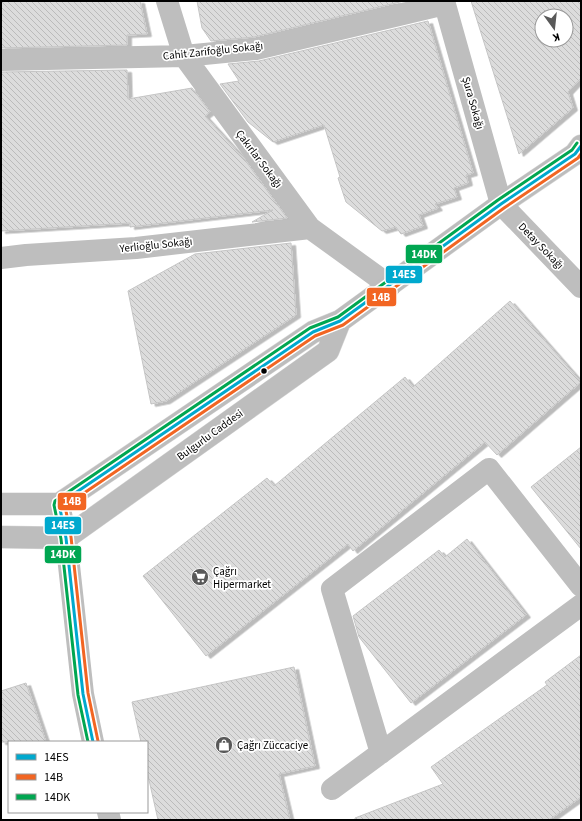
<svg xmlns="http://www.w3.org/2000/svg" width="582" height="821" viewBox="0 0 582 821" font-family="'Source Sans 3',sans-serif">
<style>
.building{fill:url(#building-back-hatch);stroke:#c5c5c5;fill-rule:evenodd;filter:url(#shadow)}
.lines{fill:none;stroke-linecap:round;stroke-linejoin:round}
.major-casing{stroke:#dbdbdb;stroke-width:23}
.minor{stroke:#bebebe;stroke-width:22}
.major{stroke:#bdbdbd;stroke-width:22}
.bus-1-casing{stroke:#fff;stroke-width:6}
.bus-2-casing{stroke:#fff;stroke-width:6}
.bus-3-casing{stroke:#fff;stroke-width:6}
.bus-1{stroke:#00a9ce;stroke-width:3}
.bus-2{stroke:#f26522;stroke-width:3}
.bus-3{stroke:#00a651;stroke-width:3}
.bus-dot{fill:#000;stroke:#fff;stroke-width:1.5}
.labels{text-anchor:middle;dominant-baseline:central;stroke-width:3.5;stroke-linejoin:round;paint-order:stroke}
.street-label{font-size:11px;fill:#000;stroke:#fff}
.poi-label{font-size:11px;fill:#000;stroke:#fff;text-anchor:start}
.line-badge{stroke:#fff;stroke-width:1.5}
.badge-label{font-size:11px;text-anchor:middle;font-weight:bold;fill:#fff}
</style>
<defs>
<pattern id="building-back-hatch" width="6" height="6" patternUnits="userSpaceOnUse"><rect width="6" height="6" fill="#dcdcdc"/><path d="M-1 5l2 2M0 0l6 6M5-1l2 2" fill="none" stroke="#bbb"/></pattern>
<filter id="shadow"><feDropShadow dx="4.5" dy="2.5" stdDeviation="0" flood-color="#0004"/></filter>
</defs>
<rect width="100%" height="100%" fill="#fff"/>
<path class="building" d="M1,1H140L147,34L127,35V45L1,48Z
M197,1H404L254,37L211,41L202,28Z
M471,1H581V78L568,92L573,108L519,154ZM542,16H566V40H542Z
M428,21L473,173L466,175L468,183L454,188L457,197L435,204L438,208L419,215L423,226L401,234L396,227L382,231L346,202L338,178L340,177L324,125L273,142L248,122L220,84L239,81L228,64L259,61Z
M127,70L128,99L192,88L210,112L205,116L245,160L287,218L252,222L273,210L130,227V223L1,231V72Z
M291,243L296,315L166,401L151,404L128,291L195,254Z
M510,301L581,382L497,455L485,442L353,551L348,544L206,656L143,576L267,478L274,486L405,377L413,387Z
M581,447V549L531,487Z
M467,539L526,615L411,703L359,637L353,616L439,550L445,557Z
M581,655V797L549,820H355V818L443,784L431,767L547,685L545,682Z
M294,667L315,766L279,774L290,820H158L147,771V742H141L132,702Z
M26,683L46,742H1V691Z"/>
<g class="lines">
<defs>
<path id="major" d="M1,504H59L313,332L340,321L501,204L575,154L581,146
M1,537L66,538L328,351L340,321"/>
</defs>
<use href="#major" class="major-casing"/>
<path class="minor" d="M167,1L184,56L310,228L390,286
M444,1L501,204L581,287
M1,60L184,56L256,49L445,4
M1,258L26,255L136,248L310,228
M59,504L66,538L83,694L93,742
M381,753L332,589L489,469L581,586
M332,789L581,605
M108,812L110,820"/>
<use href="#major" class="major"/>
<defs>
<path id="bus-1" d="M93,742L83,694L66,538L59,504L313,332L340,321L501,204L575,154L581,146"/>
<path id="bus-2" d="M98,741L88,693L71,537L65,506L315,336L343,325L504,208L578,158L581,154"/>
<path id="bus-3" d="M88,742L78,695L61,539L54,505L55,501L310,328L338,317L498,200L572,150L577,143"/>
</defs>
<use href="#bus-1" class="bus-1-casing"/>
<use href="#bus-2" class="bus-2-casing"/>
<use href="#bus-3" class="bus-3-casing"/>
<use href="#bus-1" class="bus-1"/>
<use href="#bus-2" class="bus-2"/>
<use href="#bus-3" class="bus-3"/>
</g>
<defs>
<symbol id="supermarket-disc" viewBox="-11 -11 22 22"><circle r="9.5" fill="#595959" stroke="#fff"/><path d="M-6-5.5h2.5l.6 2H6L4.5 2H-2.5L-4.4-4H-6ZM-1.5 3.2a1.3 1.3 0 1 0 .1 0ZM3 3.2a1.3 1.3 0 1 0 .1 0Z" fill="#fff"/></symbol>
<symbol id="shop-disc" viewBox="-11 -11 22 22"><circle r="9.5" fill="#595959" stroke="#fff"/><path d="M-5-2.5h2.3a2.7 3.5 0 0 1 5.4 0H5L5.5 6h-11ZM-1.5-2.5h3a1.5 2.3 0 0 0-3 0Z" fill="#fff"/></symbol>
</defs>
<g fill-rule="evenodd">
<use href="#supermarket-disc" x="190" y="567" width="20" height="20"/>
<use href="#shop-disc" x="214" y="735" width="20" height="20"/>
</g>
<circle class="bus-dot" cx="264" cy="371" r="3.5"/>
<g class="labels">
<g class="street-label">
<text transform="translate(213 51) rotate(-6)">Cahit Zarifoğlu Sokağı</text>
<text transform="translate(473 103) rotate(74)">Şura Sokağı</text>
<text transform="translate(259 159) rotate(53)">Çakırlar Sokağı</text>
<text transform="translate(156 245) rotate(-6)">Yerlioğlu Sokağı</text>
<text transform="translate(541 246) rotate(46)">Detay Sokağı</text>
<text transform="translate(210 435) rotate(-36)">Bulgurlu Caddesi</text>
</g>
<g class="poi-label">
<text x="213" y="571">Çağrı<tspan x="213" dy="13">Hipermarket</tspan></text>
<text x="237" y="745">Çağrı Züccaciye</text>
</g>
</g>
<g class="line-badge">
<rect x="405" y="244" width="38" height="20" rx="4" fill="#00a651"/>
<rect x="385" y="265" width="38" height="19" rx="4" fill="#00a9ce"/>
<rect x="366" y="287" width="31" height="20" rx="4" fill="#f26522"/>
<rect x="57" y="492" width="30" height="19" rx="4" fill="#f26522"/>
<rect x="44" y="516" width="38" height="19" rx="4" fill="#00a9ce"/>
<rect x="44" y="545" width="38" height="19" rx="4" fill="#00a651"/>
</g>
<g class="badge-label">
<text x="424" y="258">14DK</text>
<text x="404" y="278">14ES</text>
<text x="381" y="301">14B</text>
<text x="72" y="505">14B</text>
<text x="63" y="529">14ES</text>
<text x="63" y="558">14DK</text>
</g>
<rect width="582" height="821" fill="none" stroke="#000000" stroke-width="4"/>
<rect x="8" y="741" width="140" height="72" fill="#ffffff" stroke="#999999"/>
<rect x="16" y="754" width="20" height="6" fill="#00a9ce" stroke="#999999"/>
<text x="44" y="761" font-size="12" fill="#000000">14ES</text>
<rect x="16" y="774" width="20" height="6" fill="#f26522" stroke="#999999"/>
<text x="44" y="781" font-size="12" fill="#000000">14B</text>
<rect x="16" y="794" width="20" height="6" fill="#00a651" stroke="#999999"/>
<text x="44" y="801" font-size="12" fill="#000000">14DK</text>
<g transform="translate(554 28) rotate(165)"><circle r="19" fill="#ffffff" stroke="#999999"/>
<path d="M0-3L7 15L0 10L-7 15Z" fill="#595959"/>
<text y="-6" font-size="11" font-weight="bold" text-anchor="middle" fill="#000000">K</text>
</g>
</svg>
